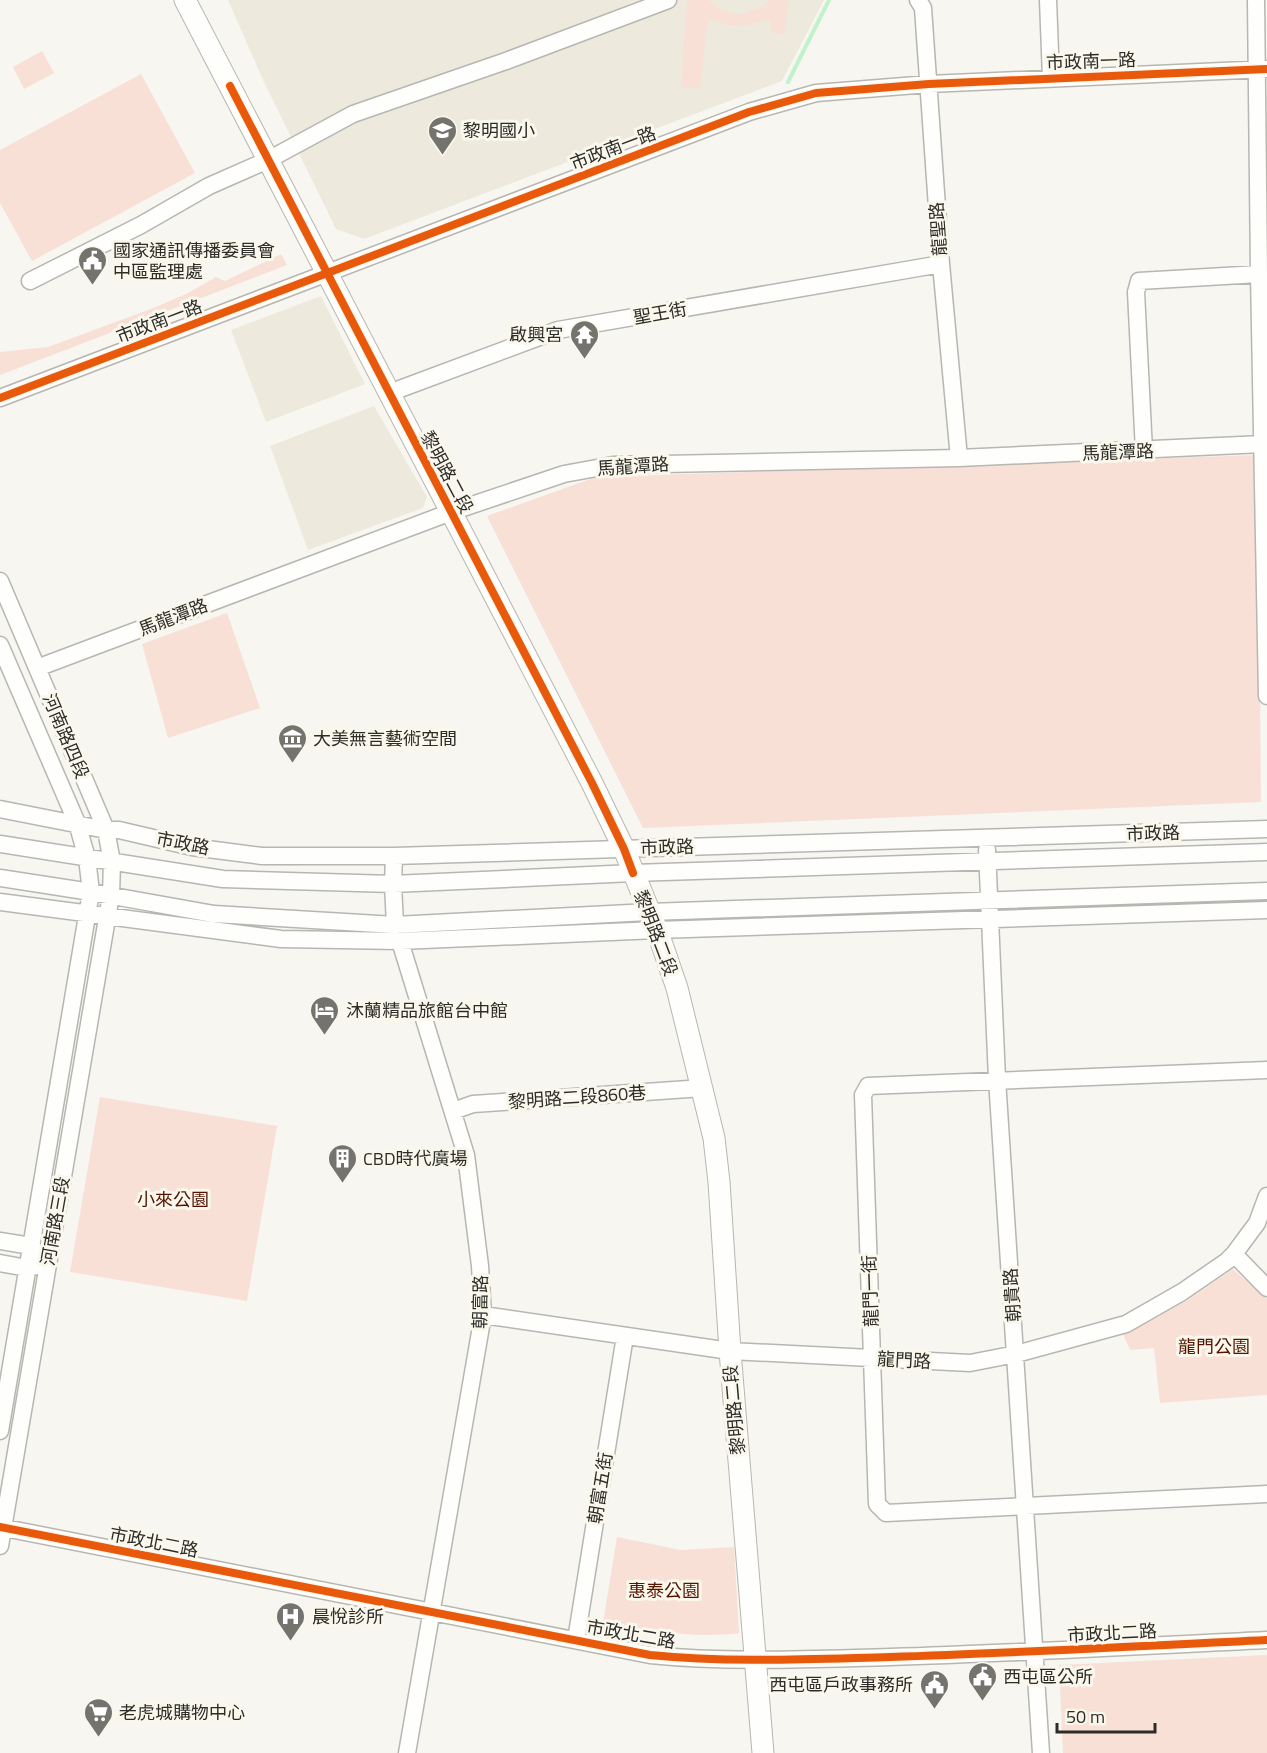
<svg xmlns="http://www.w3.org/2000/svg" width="1267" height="1753" viewBox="0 0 1267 1753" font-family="'Titillium Web','Noto Sans TC',sans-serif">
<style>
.built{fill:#edeadd}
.green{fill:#f9e0d6}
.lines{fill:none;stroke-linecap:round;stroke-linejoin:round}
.stream{stroke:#c2f2cd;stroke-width:4}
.minor-casing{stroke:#b7b6b1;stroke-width:19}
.major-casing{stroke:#b7b6b1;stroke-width:23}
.minor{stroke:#fefefd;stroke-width:16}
.major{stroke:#fefefd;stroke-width:21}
.cycleway-casing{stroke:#faf8ed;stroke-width:11}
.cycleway{stroke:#e8590c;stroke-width:8}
.labels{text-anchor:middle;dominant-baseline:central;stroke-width:6;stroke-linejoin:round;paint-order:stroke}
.street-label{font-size:18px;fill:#2d2c28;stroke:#faf8ed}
.poi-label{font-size:18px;fill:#2d2c28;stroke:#faf8ed;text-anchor:start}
.park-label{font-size:18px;fill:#571500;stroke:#faf8ed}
</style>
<rect width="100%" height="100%" fill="#f7f6f0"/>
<path class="built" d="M228,0H824L782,81L364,239L336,229L263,80Z
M321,296L365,384L266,422L231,330Z
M374,406L427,497L423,508L308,550L270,446Z"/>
<path class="green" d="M687,0H709L723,11L742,14L764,6L769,0H788L785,33H772L770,19C741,28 737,29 708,18L700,88H681Z
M42,51L54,73L24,89L13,67Z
M141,74L195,173L32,261L0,203V150Z
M281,254L287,265L0,375V352L48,347L156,307L188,293L216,277L225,281Z
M1258,455L1261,802L643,828L487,516L596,477Z
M227,613L260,708L168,738L142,644Z
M100,1097L277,1126L247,1301L70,1272Z
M1233,1269L1267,1299V1395L1160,1403L1154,1348L1130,1350L1123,1334L1132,1331L1188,1300Z
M617,1537L681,1550L734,1547L739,1633C693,1639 649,1630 603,1623Z
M1267,1655V1753H1063L1059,1665Z"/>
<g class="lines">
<path class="stream" d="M788,82L829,0"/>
<defs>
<path id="minor" d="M918,0L923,8L941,264L959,458
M1048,0L1051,78
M1256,0L1259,274L1267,696
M30,281L141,225L209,186L268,160L353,114L506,61L668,0
M389,393L558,330L941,264
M0,398L749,112L816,93L929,84L1267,69
M1144,451L1136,292L1139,281L1259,274
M0,581L106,830L112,862L111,895L0,1546
M0,645L77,823L87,858L91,892L0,1431
M37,668L451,512L564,474L613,465L959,458L1263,444
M0,809L106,830H119L192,847L262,856H394L1267,829
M0,844L223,879L393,884L633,873L1267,852
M987,850L997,1079L1041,1753
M394,856L393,884L395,925L466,1155L480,1266L483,1315L407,1753
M0,878L91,892L214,914L395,925L649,912L1267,891
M0,902L281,939L400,941L657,930L1267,910
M1267,1070L868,1086L863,1095L877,1504L886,1513L1267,1494
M453,1111L473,1104L703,1088
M0,1241L31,1246L37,1253
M1234,1254L1267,1288
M0,1263L27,1268L38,1266
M483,1315L730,1351L970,1363L1016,1354L1126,1324L1182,1292L1227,1261L1234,1254L1257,1223L1267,1196
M0,1527L650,1655C730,1663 810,1659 890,1657C1016,1653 1141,1646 1267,1640
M576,1640L625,1336"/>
<path id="major" d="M185,0L592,783L624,849L657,930L677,988L714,1138L719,1182L730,1351L763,1753"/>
</defs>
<use href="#minor" class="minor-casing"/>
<use href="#major" class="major-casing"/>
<use href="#minor" class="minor"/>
<use href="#major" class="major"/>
<defs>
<path id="cycleway" d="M230,86L592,783L624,849L633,873
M0,398L749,112L816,93L929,84L1267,69
M0,1527L650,1655C730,1663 810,1659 890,1657C1016,1653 1141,1646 1267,1640"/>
</defs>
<use href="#cycleway" class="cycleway-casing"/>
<use href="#cycleway" class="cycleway"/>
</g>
<defs>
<symbol id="school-pin" viewBox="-11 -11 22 30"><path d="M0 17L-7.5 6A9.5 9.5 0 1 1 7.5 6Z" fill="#74736e" stroke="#faf8ed"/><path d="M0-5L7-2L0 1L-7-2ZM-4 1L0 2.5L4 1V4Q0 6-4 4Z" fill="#fff"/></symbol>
<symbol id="civic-pin" viewBox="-11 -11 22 30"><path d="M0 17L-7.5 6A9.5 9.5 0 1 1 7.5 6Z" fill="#74736e" stroke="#faf8ed"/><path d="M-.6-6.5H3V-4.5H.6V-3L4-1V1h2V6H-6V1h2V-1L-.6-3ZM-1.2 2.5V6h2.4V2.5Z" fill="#fff"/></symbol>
<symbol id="temple-pin" viewBox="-11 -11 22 30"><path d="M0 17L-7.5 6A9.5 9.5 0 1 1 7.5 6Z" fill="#74736e" stroke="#faf8ed"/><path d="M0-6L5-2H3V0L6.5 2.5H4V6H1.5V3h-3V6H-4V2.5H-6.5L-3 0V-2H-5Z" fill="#fff"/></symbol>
<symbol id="museum-pin" viewBox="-11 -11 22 30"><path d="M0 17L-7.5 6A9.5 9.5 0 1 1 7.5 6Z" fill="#74736e" stroke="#faf8ed"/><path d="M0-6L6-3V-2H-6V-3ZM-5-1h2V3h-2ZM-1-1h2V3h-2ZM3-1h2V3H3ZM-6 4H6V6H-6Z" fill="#fff"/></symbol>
<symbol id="hotel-pin" viewBox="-11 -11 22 30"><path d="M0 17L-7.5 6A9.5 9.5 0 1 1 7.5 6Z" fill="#74736e" stroke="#faf8ed"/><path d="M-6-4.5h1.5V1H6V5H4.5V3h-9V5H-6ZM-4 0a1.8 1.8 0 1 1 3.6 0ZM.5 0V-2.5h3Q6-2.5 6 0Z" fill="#fff"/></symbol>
<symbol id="building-pin" viewBox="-11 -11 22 30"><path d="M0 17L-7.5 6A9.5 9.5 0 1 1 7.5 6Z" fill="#74736e" stroke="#faf8ed"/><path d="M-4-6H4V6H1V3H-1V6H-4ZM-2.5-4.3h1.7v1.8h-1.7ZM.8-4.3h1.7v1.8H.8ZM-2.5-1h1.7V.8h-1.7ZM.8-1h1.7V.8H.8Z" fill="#fff"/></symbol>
<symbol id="hospital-pin" viewBox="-11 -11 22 30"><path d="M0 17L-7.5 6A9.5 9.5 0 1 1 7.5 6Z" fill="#74736e" stroke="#faf8ed"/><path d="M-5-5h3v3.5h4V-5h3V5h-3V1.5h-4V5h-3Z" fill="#fff"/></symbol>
<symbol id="supermarket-pin" viewBox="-11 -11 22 30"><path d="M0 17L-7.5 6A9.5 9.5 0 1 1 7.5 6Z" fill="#74736e" stroke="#faf8ed"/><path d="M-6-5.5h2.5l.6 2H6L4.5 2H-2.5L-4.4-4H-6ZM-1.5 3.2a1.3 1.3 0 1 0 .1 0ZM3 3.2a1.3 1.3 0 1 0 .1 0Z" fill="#fff"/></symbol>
</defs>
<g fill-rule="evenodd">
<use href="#school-pin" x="426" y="114" width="33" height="45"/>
<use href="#civic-pin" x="76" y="244" width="33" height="45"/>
<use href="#temple-pin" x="568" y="318" width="33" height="45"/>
<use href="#museum-pin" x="276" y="722" width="33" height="45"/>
<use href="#hotel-pin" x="308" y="994" width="33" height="45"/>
<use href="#building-pin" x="326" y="1142" width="33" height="45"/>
<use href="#hospital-pin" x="274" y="1600" width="33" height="45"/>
<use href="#civic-pin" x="966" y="1660" width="33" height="45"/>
<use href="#civic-pin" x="918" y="1668" width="33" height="45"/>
<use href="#supermarket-pin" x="82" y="1696" width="33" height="45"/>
</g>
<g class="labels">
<g class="street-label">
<text transform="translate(1091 61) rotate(-2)">市政南一路</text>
<text transform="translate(613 148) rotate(-21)">市政南一路</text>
<text transform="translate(938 229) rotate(-94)">龍聖路</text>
<text transform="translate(660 313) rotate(-10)">聖王街</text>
<text transform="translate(159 321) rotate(-21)">市政南一路</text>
<text transform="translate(1118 452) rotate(-2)">馬龍潭路</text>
<text transform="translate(633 466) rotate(-4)">馬龍潭路</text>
<text transform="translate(447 472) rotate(62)">黎明路二段</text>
<text transform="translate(173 617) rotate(-21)">馬龍潭路</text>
<text transform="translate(66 736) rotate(67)">河南路四段</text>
<text transform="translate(1153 833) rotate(-2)">市政路</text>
<text transform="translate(183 843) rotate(11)">市政路</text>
<text transform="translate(667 847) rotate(-2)">市政路</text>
<text transform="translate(656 933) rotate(69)">黎明路二段</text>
<text transform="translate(577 1097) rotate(-4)">黎明路二段860巷</text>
<text transform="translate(55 1221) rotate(-80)">河南路三段</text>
<text transform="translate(870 1291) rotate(-92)">龍門一街</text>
<text transform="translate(1012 1295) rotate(-94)">朝貴路</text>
<text transform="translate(480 1302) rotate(-89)">朝富路</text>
<text transform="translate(904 1360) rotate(3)">龍門路</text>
<text transform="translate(734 1410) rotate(-95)">黎明路二段</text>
<text transform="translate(600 1488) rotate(-81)">朝富五街</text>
<text transform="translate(154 1542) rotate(11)">市政北二路</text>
<text transform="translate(1112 1633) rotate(-3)">市政北二路</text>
<text transform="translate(631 1634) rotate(10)">市政北二路</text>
</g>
<g class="poi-label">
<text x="463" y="130">黎明國小</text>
<text x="113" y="250">國家通訊傳播委員會<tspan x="113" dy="21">中區監理處</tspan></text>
<text x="563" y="334" text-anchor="end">啟興宮</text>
<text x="313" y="738">大美無言藝術空間</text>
<text x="346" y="1010">沐蘭精品旅館台中館</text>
<text x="363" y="1158">CBD時代廣場</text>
<text x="312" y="1616">晨悅診所</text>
<text x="1003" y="1676">西屯區公所</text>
<text x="913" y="1684" text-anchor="end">西屯區戶政事務所</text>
<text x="119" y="1712">老虎城購物中心</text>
</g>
<g class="park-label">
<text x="173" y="1199">小來公園</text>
<text x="1214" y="1346">龍門公園</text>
<text x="664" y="1590">惠泰公園</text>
</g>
</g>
<path d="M1057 1723v9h98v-9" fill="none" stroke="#2d2c28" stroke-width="3"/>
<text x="1066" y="1723" font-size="18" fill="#2d2c28" stroke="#faf8ed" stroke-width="4.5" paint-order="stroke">50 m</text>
</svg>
